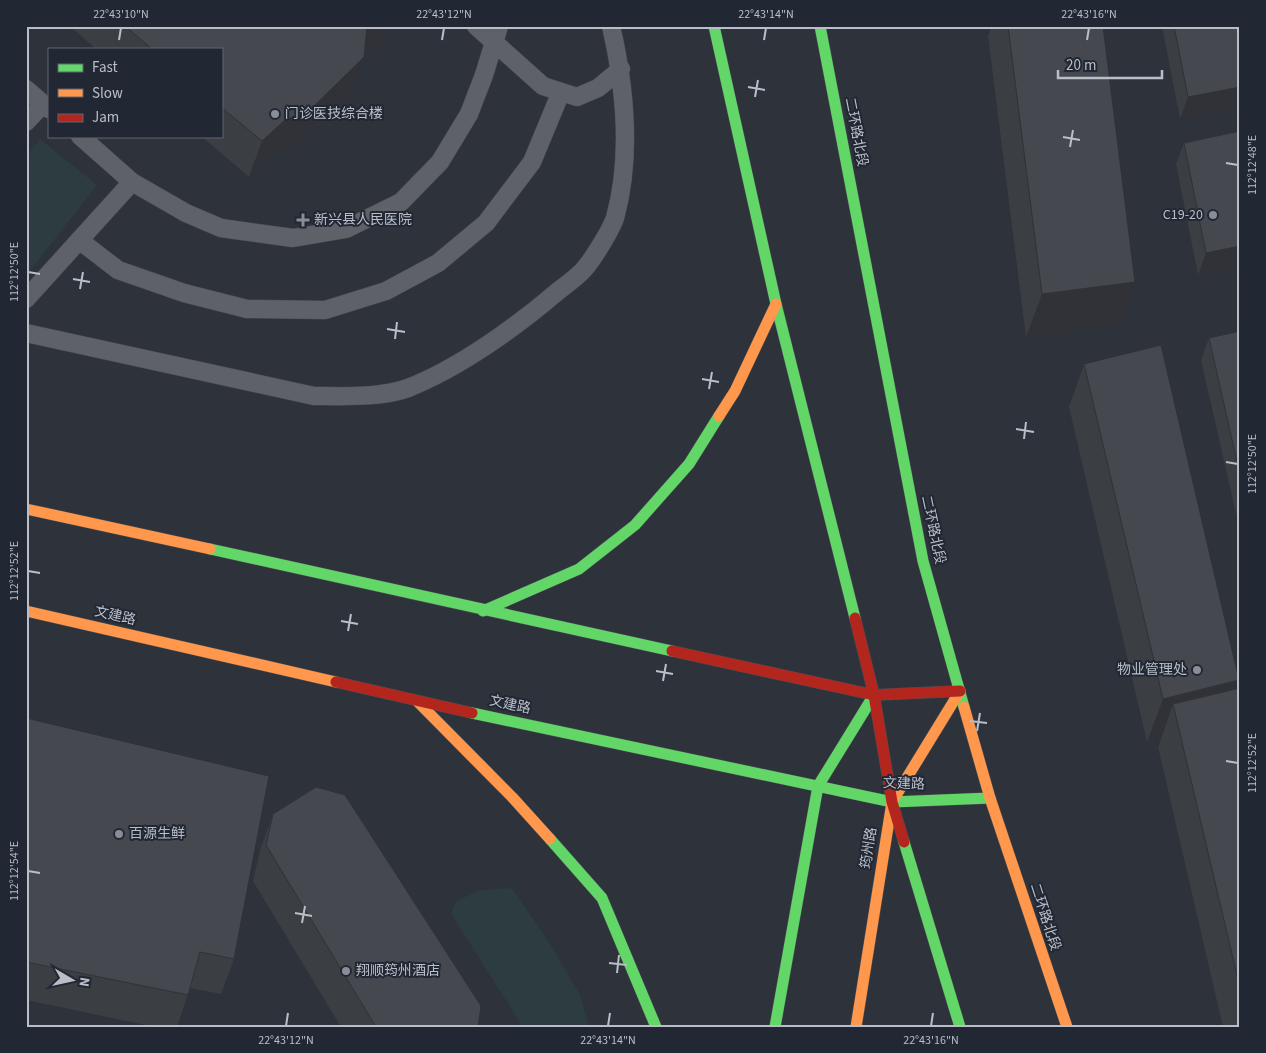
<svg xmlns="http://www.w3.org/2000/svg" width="1266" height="1053" viewBox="0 0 1266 1053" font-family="'Source Sans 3','Noto Sans SC',sans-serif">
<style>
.grass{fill:#2c3c40}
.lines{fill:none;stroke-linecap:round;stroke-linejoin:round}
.lane-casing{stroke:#4a4d53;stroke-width:19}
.fast-casing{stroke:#4a4d53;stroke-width:12}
.slow-casing{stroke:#4a4d53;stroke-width:12}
.jam-casing{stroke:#4a4d53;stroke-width:12}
.lane{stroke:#5e6168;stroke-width:18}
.fast{stroke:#63d668;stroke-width:11}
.slow{stroke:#ff974d;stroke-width:11}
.jam{stroke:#b3261e;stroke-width:11}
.wall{fill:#3b3e43}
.shaded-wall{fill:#303237}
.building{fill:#45484e;stroke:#303237}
.ticks{fill:none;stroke:#b9bec9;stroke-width:2}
.poi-dot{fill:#888d97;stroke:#212834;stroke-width:2}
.labels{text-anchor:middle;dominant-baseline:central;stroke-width:4;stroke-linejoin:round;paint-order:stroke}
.poi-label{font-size:14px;fill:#b9bec9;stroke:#212834;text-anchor:start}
.street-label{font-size:14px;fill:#b9bec9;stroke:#212834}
.neatline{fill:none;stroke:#b9bec9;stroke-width:2}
.ticks-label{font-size:12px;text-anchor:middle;fill:#b9bec9}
</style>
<rect width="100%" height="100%" fill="#2e323a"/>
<path class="grass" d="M40,139L97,185L26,276V156Z
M512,888L550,944L580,995L589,1027H523L451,914L456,901L481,890Z"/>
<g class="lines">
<defs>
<path id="lane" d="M476,26L543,86L577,97L598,88L621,69
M26,89L49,109
M26,122L43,104
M80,136L132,182L186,213L221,228L293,238L346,229L401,202L440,162L469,114L484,75L499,26
M79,240L118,270L184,293L247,309L325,310L386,291L438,263L486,223L532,162L561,92
M26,299L132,182
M26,333L314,396C343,396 381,398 408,388C459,368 516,327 557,292C567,284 579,276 586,267C594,257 611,230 615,218C632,156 625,87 611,26"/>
<path id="fast" d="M714,26L776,304L855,618
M820,26L923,561L964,707
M210,549L672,651
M483,611L579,569L635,525L689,464L719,416
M472,713L892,802L990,798
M550,839L602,898L656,1027
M904,842L960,1027
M775,1027L818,786L874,695"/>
<path id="slow" d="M719,416L735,391L776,304
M26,509L210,549
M26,611L336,682
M417,701L512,797L550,839
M964,707L990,798L1067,1027
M856,1027L892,802L960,691"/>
<path id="jam" d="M855,618L874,695L892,802L904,842
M672,651L874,695L960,691
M336,682L472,713"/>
</defs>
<use href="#lane" class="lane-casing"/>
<use href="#fast" class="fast-casing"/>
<use href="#slow" class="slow-casing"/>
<use href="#jam" class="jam-casing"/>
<use href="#lane" class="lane"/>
<use href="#fast" class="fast"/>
<use href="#slow" class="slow"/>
<use href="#jam" class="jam"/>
</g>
<path class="wall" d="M70,26H385L377,49L364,54V57L351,92L295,148L272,155L249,177L201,136H221V49H96Z
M992,26H1103L1119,325L1026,337L988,36Z
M1162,26H1240L1180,119Z
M1184,143L1240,266L1198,275L1176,164Z
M1240,331V531L1201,360L1209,338Z
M1084,364L1236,689L1240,688V1027H1223L1158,747L1161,739L1147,742L1069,407Z
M26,718L234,959L221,994L190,988L177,1027H155L26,1000Z
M273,814L478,1027H341L253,881L260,850Z"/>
<path class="shaded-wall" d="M366,26H385L377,49L354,57Z
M364,57L351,92L295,148L272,155L249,177L262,141L285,120Z
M1240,87V107L1180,119L1188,97Z
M1240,246V266L1198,275L1206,253Z
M1135,282L1119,325L1026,337L1042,294Z
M1239,680L1224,723L1173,704L1161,739L1147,742L1163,699Z"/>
<path class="building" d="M125,26H367L364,57L308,112L285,120L262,141L221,107V49H152Z
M1008,26H1103L1135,282L1042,294Z
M1174,26H1240V87L1188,97Z
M1240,131V246L1206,253L1184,143Z
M1240,331V475L1209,338Z
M1161,345L1239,680L1163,699L1084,364Z
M1240,688V988L1173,704Z
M26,718L269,776L234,959L200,952L188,995L26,962Z
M316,787L345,795L481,1006L478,1027H376L266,845L273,814Z"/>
<path class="ticks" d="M119,40L121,28M442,40L444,28M764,40L766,28M1087,40L1089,28M748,87L765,90M755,97L758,80M1063,137L1080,140M1070,147L1073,130M1226,163L1238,165M28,272L40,274M73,279L90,282M80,289L83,272M387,329L405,332M395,339L397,322M702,379L719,382M709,389L712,372M1016,429L1034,432M1024,439L1026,422M1226,462L1238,464M28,571L40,573M341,621L358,624M348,631L351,614M656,671L673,674M663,681L666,664M970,721L987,723M977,731L980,713M1226,761L1238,763M28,871L40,873M295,913L312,916M302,923L305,906M609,963L627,965M617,973L619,955M286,1026L288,1013M608,1026L610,1013M931,1026L933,1013"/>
<g class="poi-dot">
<circle cx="275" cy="114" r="5"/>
<circle cx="1213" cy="215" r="5"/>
<path d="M300.5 212.5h5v5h5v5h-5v5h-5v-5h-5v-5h5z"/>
<circle cx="1197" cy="670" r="5"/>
<circle cx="119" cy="834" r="5"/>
<circle cx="346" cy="971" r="5"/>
</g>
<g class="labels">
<g class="poi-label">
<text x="285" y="114">门诊医技综合楼</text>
<text x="1203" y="215" text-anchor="end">C19-20</text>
<text x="314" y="220">新兴县人民医院</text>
<text x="1187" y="670" text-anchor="end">物业管理处</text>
<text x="129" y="834">百源生鲜</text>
<text x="356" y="971">翔顺筠州酒店</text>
</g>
<g class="street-label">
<text transform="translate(856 132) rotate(79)">二环路北段</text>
<text transform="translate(933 530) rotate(78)">二环路北段</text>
<text transform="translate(115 616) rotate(13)">文建路</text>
<text transform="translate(510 705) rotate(12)">文建路</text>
<text transform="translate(904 784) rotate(2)">文建路</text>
<text transform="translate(869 848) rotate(-81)">筠州路</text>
<text transform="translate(1045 917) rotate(72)">二环路北段</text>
</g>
</g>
<rect width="1266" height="1053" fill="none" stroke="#212834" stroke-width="55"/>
<rect x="48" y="48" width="175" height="90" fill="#212834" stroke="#5e6470"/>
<rect x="58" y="64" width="25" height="8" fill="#63d668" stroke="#5e6470"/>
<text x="92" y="72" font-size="15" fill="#b9bec9">Fast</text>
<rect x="58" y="89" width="25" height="8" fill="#ff974d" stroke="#5e6470"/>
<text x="92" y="98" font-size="15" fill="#b9bec9">Slow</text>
<rect x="58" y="114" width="25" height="8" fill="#b3261e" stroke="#5e6470"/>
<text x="92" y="122" font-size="15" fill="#b9bec9">Jam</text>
<g transform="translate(72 980) rotate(99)" stroke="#212834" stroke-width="4" paint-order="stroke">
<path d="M0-4L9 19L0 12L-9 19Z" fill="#b9bec9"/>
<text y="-8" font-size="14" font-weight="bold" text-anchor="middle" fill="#b9bec9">N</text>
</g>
<path d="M1058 70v8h104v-8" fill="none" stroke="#b9bec9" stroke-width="2.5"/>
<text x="1066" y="70" font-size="15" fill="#b9bec9" stroke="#212834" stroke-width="4" paint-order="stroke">20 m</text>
<rect x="28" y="28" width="1210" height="998" class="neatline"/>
<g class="ticks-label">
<text x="121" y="18">22°43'10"N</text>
<text x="444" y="18">22°43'12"N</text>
<text x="766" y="18">22°43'14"N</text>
<text x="1089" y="18">22°43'16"N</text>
<text transform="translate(1252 165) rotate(-90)" y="4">112°12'48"E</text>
<text transform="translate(14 272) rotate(-90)" y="4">112°12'50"E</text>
<text transform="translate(1252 464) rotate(-90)" y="4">112°12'50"E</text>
<text transform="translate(14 571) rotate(-90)" y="4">112°12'52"E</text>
<text transform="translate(1252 763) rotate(-90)" y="4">112°12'52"E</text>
<text transform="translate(14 871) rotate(-90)" y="4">112°12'54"E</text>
<text x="286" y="1044">22°43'12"N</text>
<text x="608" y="1044">22°43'14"N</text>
<text x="931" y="1044">22°43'16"N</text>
</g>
</svg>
